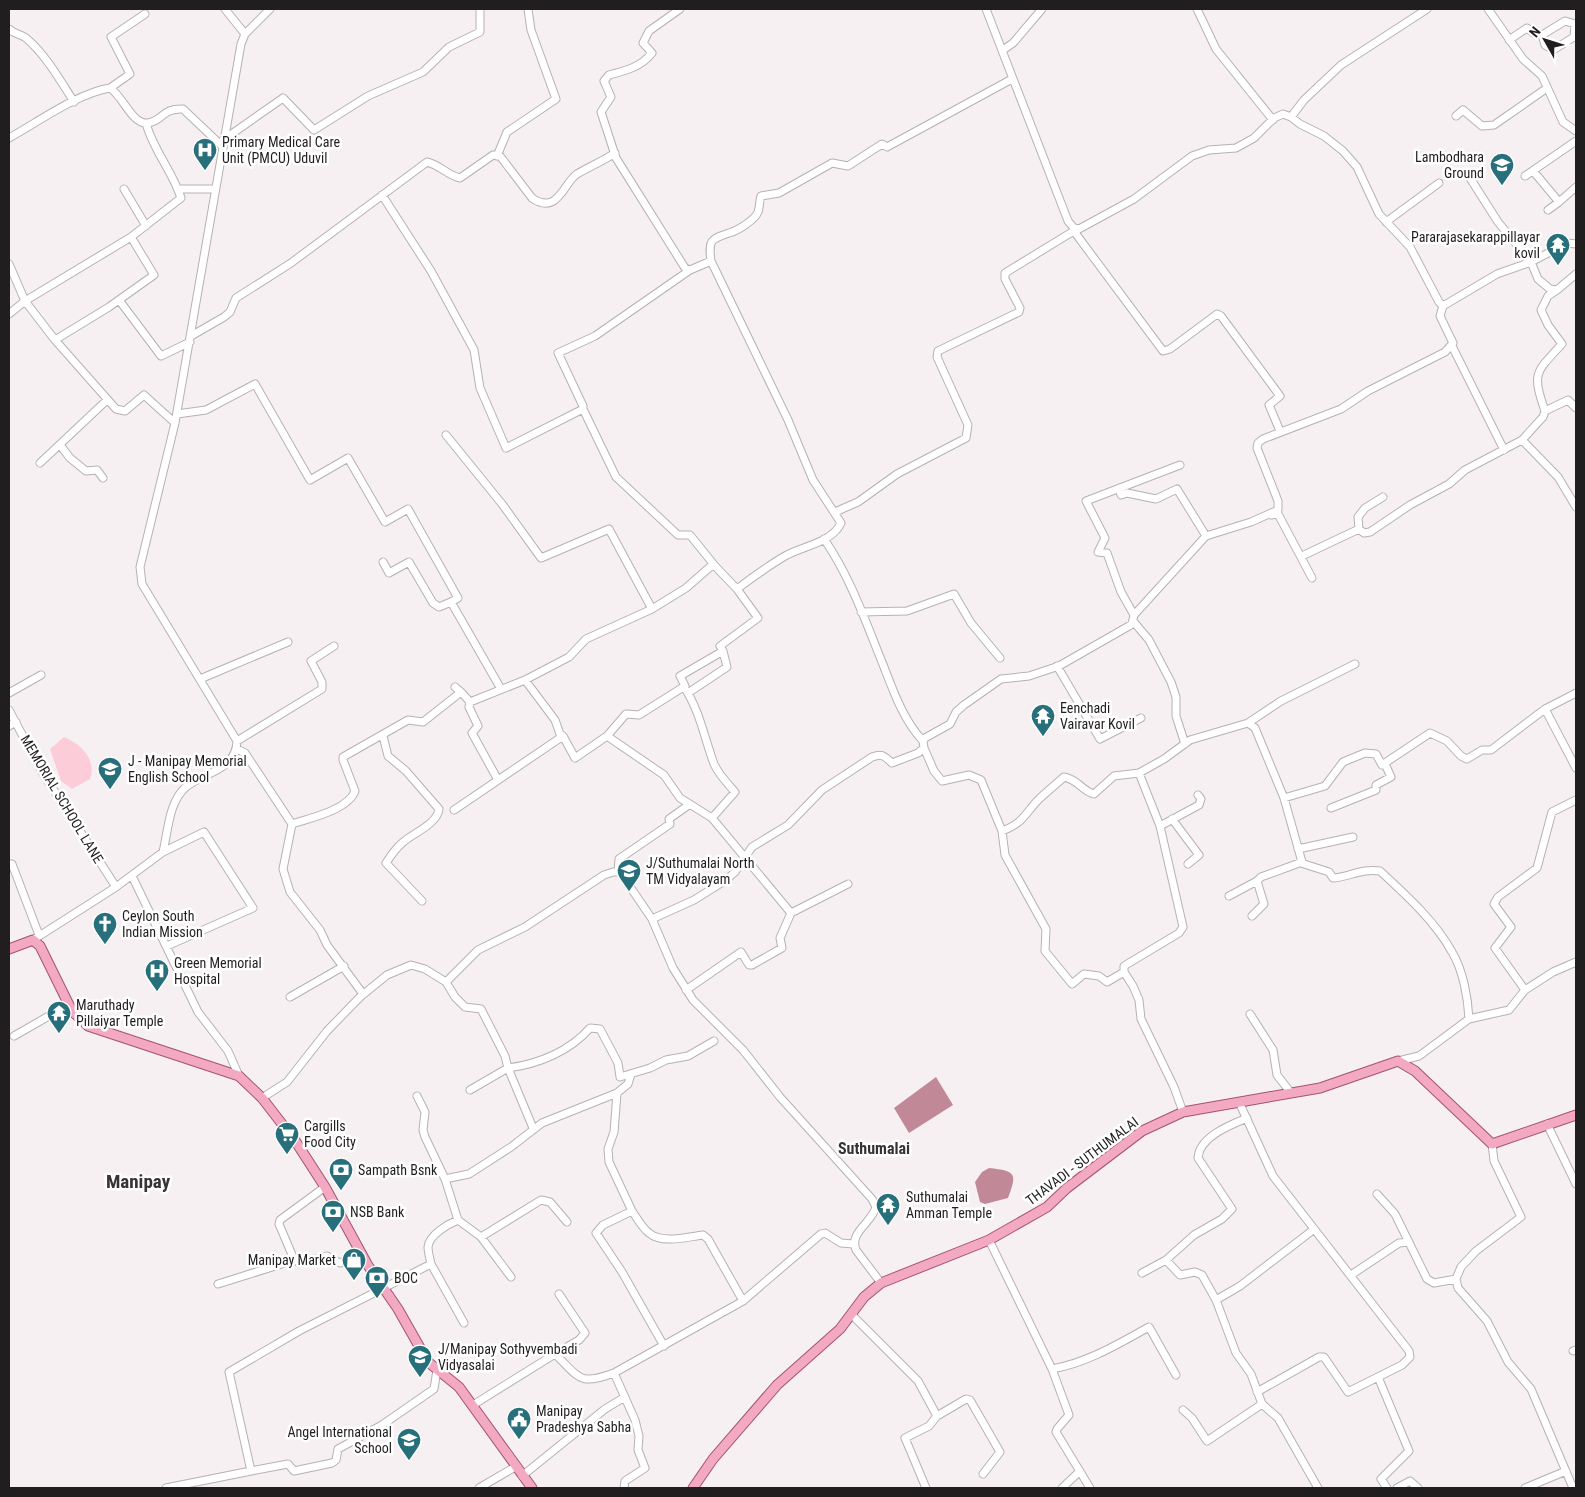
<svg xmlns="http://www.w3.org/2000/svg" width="1585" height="1497" viewBox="0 0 1585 1497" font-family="'Roboto Condensed',sans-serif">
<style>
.green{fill:#fdccd9}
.water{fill:#c18998}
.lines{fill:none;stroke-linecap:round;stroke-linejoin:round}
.minor-casing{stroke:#b7b1b2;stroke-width:9}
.major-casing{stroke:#a4536d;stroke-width:11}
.minor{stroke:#fff;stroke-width:7}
.major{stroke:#f3a9c1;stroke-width:9}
.labels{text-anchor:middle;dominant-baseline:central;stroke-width:5;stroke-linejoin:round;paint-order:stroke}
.poi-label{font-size:14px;fill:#201e1e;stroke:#fff;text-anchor:start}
.street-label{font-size:14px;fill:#201e1e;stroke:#fff}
.quarter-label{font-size:16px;font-weight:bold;fill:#383334;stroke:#fff}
.district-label{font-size:19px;font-weight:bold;fill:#383334;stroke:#fff}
</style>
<rect width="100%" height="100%" fill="#f7f0f2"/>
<path class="green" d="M64,737C81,744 97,760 90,779L72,789L61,781L50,749Z"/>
<path class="water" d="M936,1077L953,1105L909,1133L894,1108Z
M989,1168C1017,1171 1017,1174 1008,1198L985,1204L980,1202L975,1182L982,1172Z"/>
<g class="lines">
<defs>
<path id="minor" d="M225,9L245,34
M680,9L649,31L643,43L652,53C641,67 625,71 609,75L604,81L611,97L601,112L616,158L685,268L690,270L711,261
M986,9L1068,221L1074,228L1079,229L1134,199L1192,156L1209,150L1236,148L1254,138L1274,118L1283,114L1291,117L1304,100L1341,65L1427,9
M1197,9L1216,49L1273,120
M1488,9L1523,59L1542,76L1563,122L1576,131
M9,29C14,34 21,34 26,38C46,55 60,80 74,102
M1509,40L1527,28L1534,33L1542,35L1545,45L1553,50L1574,37L1575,24L1565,21L1542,35
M1003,50L1013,43L1042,9
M110,88L130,74L111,37L145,14
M1456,116L1463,110L1482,126L1494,125L1547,88
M1291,117L1300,124L1324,136L1343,151L1357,167L1379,214L1410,247L1439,302L1443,306
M9,138C38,122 78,93 110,88C123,96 132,125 148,123C163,121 162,108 183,109L222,146
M223,140L283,98L314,130L368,96L423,72L449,47L480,32V9
M497,156L507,132L556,99L531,30L528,9
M1534,172L1559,202L1548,210
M1525,176L1576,141
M1470,178L1498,222L1531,262L1538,279L1550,289L1557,290L1576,274
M124,189L146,226
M178,189H215
M382,195L431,271L474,350L480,388L506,448L583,409L616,477L678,535H690L715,566
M1559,202L1576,187
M1386,222L1439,183
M9,264L25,301L55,340L116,409L125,411L144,395L175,423
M119,300L161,356L190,342
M9,314L25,301L131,237L181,198C173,172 153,150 146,123
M191,336L224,317L230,312L236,298L291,263L427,162C440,165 447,175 460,178L493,155L500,156L532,198C558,216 564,182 577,174C589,167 603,161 615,153
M55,340L109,307L154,275L131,237
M1452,346L1504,450
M583,409V406L558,353L595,336L690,270
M1545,411C1532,373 1535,373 1562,344L1548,325L1541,310L1548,296L1557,290
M177,414L206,410L255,384L310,480L348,458L385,522L408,509L458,598L451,602L501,689
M446,435L502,504L541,558L609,529L652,609
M1522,440L1558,477L1576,507
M60,445L70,458L86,471L97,470L103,478
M40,463L107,400
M1119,488L1121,495L1127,493L1156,499L1177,489L1206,536
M835,512L858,502L897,474L966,438L968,425L937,357L938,351L1019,312L1020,308L1005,279V273L1077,229L1076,234L1163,351L1170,349L1217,314L1221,316L1280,396L1269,405L1280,431
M1271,515L1278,514L1312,578
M1359,529L1364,533L1370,532L1410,505L1449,484L1465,470L1522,440L1543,417L1545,411L1568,400L1576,408
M824,539C851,578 866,623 884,667C894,693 904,721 923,741
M1302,556L1359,529L1358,517L1365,508L1383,497
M383,562L389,573L409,562L433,603L439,607L451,602
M861,612L907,611L954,594L971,623L1000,658
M1134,615L1121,592L1107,553L1098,552L1105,538L1086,501L1180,465
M1133,621L1149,640L1171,682L1176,697V716L1185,744
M1057,666L1100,739L1141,718
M200,679L288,642
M525,680L555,720L561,737
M455,687L461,692
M684,687C700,711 704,737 714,764C719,775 727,783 735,792L712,818
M9,693L41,675
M688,693L727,667L723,651
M470,702L469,707L478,726L472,733L498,780
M1545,709L1576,768
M9,710L42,772L116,887
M1248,723L1255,728L1284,798L1302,862L1261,877L1257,881L1264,904L1252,916
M9,726L16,722
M383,736L388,756L406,771L439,809C437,825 412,833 401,844C395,849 390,857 386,863L422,901
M607,736L664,775L680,798L712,818L791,913
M237,741L322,689V682L311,661L334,646
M924,748L934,771L942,781L969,775L981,780L1002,831C1024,823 1025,813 1040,798C1048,791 1056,784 1064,777C1079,780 1082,791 1094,794L1114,776L1139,773L1164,759L1190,740L1248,723L1281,701L1355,664
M237,749L245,753L292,824C310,818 348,810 355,791L343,760V757L408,720L423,722L461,692L470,702L525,680L569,657L586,639L652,609L686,588L710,567L715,566L737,589C753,577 768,566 785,556C802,546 832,543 841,523L813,480L788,420L711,261C708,240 711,239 729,233C737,231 755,220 758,212C760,207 759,202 761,196L779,193L832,163L848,166L882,144L887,147L1012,79
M1139,773L1160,826L1183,927L1179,933L1124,966V972L1133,986L1139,1000L1141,1019L1174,1087L1183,1112
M1284,798L1325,786L1343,762L1365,753L1376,754L1382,765L1430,733L1447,741L1461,756L1467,759L1482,750H1491L1545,709L1576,693
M1331,808L1376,790V785L1391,777L1385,764
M454,810L563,736L575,758L607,736L626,714L639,715L685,686L680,676L723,651L720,646L758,618L737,589
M1172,819L1199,855L1188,864
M292,824L283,869L290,892L320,930L327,945L363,994
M1160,826L1199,805L1201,799L1198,795
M1002,831L1005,855L1046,929L1045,951L1072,984L1084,974L1099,976L1107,982L1124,972
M1298,849L1353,837
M163,852L204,832L253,908L167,946
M1301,863L1329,872L1333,878C1349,877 1362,868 1380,871C1405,894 1435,921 1452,952C1463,970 1468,998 1469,1019
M9,864H12L39,935
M618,872L619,859L670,824L669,819L690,804
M132,876L198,1012L228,1051L239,1076
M1229,896L1257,881
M652,919L673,968L693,1000L743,1050L780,1097L872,1199L876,1207C871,1224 849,1232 856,1250L881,1283
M33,940L116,887L163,852C168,831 169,801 186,787C204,772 236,771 237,741L142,584L140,567L175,423L241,44L245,34L270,9
M446,982L455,997L465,1007L481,1009L505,1056L508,1068L470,1090
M686,990L741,952L749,965H752L782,948L780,938L791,913L848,884
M1525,990L1495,948L1511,927L1494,904L1498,897L1537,868L1552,812L1576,800
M290,997L344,966
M1250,1014L1273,1050L1277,1075L1291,1093
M14,1036L68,1005
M1398,1061L1419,1056L1469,1019L1509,1010L1525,990L1553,972L1576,962
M617,1093L614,1132L608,1149L609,1162L632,1211L603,1225L596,1233L622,1272L664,1346
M417,1096L425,1112L423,1130L425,1137L445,1179L458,1220
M262,1098L287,1082L327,1031L360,997L387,975L411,965L425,969L446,982L478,950L525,927L604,875L613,872H620L652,919L694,900L726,880L735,872L752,847L788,825L822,790L872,757C883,753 884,756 892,763L918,753L924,748L923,741L925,738L950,724L956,712L964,705L1001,679L1029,676L1059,666L1129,626L1132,624L1134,615L1206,536L1251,522L1278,510V501L1257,448L1258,443L1263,439L1341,409L1368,391L1445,352L1453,343L1440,316L1443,306L1497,274L1531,262L1567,243L1576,244
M1239,1102L1273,1176L1409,1351L1410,1357L1402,1365L1348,1392L1324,1357H1319L1257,1392
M1547,1124L1576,1184
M533,1128L508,1068C539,1064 570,1051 590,1028L600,1029L618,1063L620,1077L650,1068L666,1060L688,1056L714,1041
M1492,1144L1494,1161L1521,1217L1476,1251L1461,1267L1456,1279L1458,1288L1487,1321L1508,1362L1531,1389L1573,1488
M445,1179L469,1174L511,1147L542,1123L617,1093L628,1084L631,1074
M1377,1194L1395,1214L1427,1279L1434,1283L1456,1279
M632,1211C637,1218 642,1228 649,1233C662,1244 687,1237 703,1235L708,1239L743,1301
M481,1237L511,1277
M989,1240L1052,1369L1069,1415L1057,1429L1056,1432L1090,1488
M293,1257L299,1263L327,1256L340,1263L362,1254
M1166,1260L1180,1275L1195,1272L1202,1275L1216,1300L1236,1353L1251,1374L1262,1404L1278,1418L1318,1488
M431,1264L464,1323
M1142,1273L1166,1260L1194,1235L1222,1219L1232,1209L1198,1158C1199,1137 1230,1125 1247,1118
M1351,1275L1399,1243L1409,1242
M218,1284L288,1262L293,1257L279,1224L280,1220L325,1187
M1216,1300L1240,1286L1313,1230
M852,1315L918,1381L937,1416L929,1426L905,1438L926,1488
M1573,1351L1576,1350
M555,1354L579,1340L585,1333L559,1294
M1052,1369C1087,1363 1118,1344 1149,1327L1176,1375
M614,1373L635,1420L639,1436L638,1450L645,1468L625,1481L624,1488
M1378,1377L1409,1451L1381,1479L1387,1488
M473,1405L555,1354C580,1378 579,1386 614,1373L743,1301L821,1234L825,1233L841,1243L853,1244
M1183,1410L1192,1418L1207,1441L1262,1404
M937,1416L966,1399L970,1400L1000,1452L983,1474
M251,1471L288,1464L294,1471L332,1463L336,1460L338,1449L382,1425L434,1389L437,1370
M522,1476L605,1409L625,1397
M166,1488L251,1471L229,1372L299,1331L431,1264C430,1259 428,1252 428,1247C429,1235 448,1224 458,1220L481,1237L541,1200L550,1202L567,1222
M479,1488L515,1467
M1062,1488L1079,1472
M1397,1488L1410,1481L1418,1488
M1525,1488L1566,1471"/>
<path id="major" d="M9,949L33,940L40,946L72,1011L88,1026L239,1076L262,1098L296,1142L325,1187L367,1264L398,1309L428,1362L459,1387L532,1488
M693,1488L713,1459L777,1385L840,1329L864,1297L881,1283L989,1240L1047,1207L1067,1188L1142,1131L1183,1112L1320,1088L1398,1061L1415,1071L1492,1144L1576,1115"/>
</defs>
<use href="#minor" class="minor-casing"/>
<use href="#major" class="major-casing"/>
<use href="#minor" class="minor"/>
<use href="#major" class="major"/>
</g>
<defs>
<symbol id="hospital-pin" viewBox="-11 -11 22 30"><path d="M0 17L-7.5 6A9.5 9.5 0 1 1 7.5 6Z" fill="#286f7c" stroke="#fff"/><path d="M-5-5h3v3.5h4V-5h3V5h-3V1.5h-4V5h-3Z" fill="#fff"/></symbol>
<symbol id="school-pin" viewBox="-11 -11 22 30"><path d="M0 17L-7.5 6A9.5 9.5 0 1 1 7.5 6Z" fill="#286f7c" stroke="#fff"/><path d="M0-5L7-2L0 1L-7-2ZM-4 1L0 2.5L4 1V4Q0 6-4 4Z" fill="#fff"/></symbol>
<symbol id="temple-pin" viewBox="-11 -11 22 30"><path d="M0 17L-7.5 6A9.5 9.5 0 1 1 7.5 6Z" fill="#286f7c" stroke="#fff"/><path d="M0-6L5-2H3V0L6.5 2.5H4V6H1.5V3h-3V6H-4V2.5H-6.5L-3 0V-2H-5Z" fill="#fff"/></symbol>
<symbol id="church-pin" viewBox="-11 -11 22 30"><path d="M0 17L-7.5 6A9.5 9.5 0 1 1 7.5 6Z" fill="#286f7c" stroke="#fff"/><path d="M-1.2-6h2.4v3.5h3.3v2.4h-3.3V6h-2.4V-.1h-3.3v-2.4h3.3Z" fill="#fff"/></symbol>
<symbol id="supermarket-pin" viewBox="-11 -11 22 30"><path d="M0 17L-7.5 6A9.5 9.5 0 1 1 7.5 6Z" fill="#286f7c" stroke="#fff"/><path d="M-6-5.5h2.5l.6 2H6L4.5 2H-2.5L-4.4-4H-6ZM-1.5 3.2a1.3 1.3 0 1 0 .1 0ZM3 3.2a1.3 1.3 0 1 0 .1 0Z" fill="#fff"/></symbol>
<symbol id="bank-pin" viewBox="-11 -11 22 30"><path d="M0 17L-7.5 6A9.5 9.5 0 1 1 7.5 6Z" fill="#286f7c" stroke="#fff"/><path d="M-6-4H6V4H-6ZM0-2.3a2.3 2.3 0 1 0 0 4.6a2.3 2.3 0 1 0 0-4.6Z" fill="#fff"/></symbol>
<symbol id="shop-pin" viewBox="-11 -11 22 30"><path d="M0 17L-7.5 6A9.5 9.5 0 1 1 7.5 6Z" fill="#286f7c" stroke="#fff"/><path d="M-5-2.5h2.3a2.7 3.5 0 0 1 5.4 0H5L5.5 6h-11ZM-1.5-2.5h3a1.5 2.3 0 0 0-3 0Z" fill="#fff"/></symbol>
<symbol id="civic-pin" viewBox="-11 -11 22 30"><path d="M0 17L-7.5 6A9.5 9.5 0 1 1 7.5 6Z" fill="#286f7c" stroke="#fff"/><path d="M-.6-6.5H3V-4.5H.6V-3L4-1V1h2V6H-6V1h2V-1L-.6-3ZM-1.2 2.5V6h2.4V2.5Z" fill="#fff"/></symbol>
</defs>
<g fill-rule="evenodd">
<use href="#hospital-pin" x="191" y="136" width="28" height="38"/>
<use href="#school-pin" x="1488" y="151" width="28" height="38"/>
<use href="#temple-pin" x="1544" y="231" width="28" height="38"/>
<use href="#temple-pin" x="1029" y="702" width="28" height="38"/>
<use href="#school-pin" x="96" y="755" width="28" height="38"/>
<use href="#school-pin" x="615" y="857" width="28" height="38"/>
<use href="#church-pin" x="91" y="910" width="28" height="38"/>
<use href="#hospital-pin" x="143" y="957" width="28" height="38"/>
<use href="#temple-pin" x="45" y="999" width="28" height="38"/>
<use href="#supermarket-pin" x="273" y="1120" width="28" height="38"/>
<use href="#bank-pin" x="327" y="1156" width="28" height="38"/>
<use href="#temple-pin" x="874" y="1191" width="28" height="38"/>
<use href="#bank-pin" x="319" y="1198" width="28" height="38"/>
<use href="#shop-pin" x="340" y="1246" width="28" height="38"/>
<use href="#bank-pin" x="363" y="1264" width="28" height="38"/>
<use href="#school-pin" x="406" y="1343" width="28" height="38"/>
<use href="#civic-pin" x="505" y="1405" width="28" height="38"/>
<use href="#school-pin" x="395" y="1426" width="28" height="38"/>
</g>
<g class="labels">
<g class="poi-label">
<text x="222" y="142">Primary Medical Care<tspan x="222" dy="16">Unit (PMCU) Uduvil</tspan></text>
<text x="1484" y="157" text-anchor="end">Lambodhara<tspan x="1484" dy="16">Ground</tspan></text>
<text x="1540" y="237" text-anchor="end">Pararajasekarappillayar<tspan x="1540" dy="16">kovil</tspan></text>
<text x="1060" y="708">Eenchadi<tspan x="1060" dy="16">Vairavar Kovil</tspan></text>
<text x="128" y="761">J - Manipay Memorial<tspan x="128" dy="16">English School</tspan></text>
<text x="646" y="863">J/Suthumalai North<tspan x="646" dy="16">TM Vidyalayam</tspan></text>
<text x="122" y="916">Ceylon South<tspan x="122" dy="16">Indian Mission</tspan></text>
<text x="174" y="963">Green Memorial<tspan x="174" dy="16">Hospital</tspan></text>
<text x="76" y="1005">Maruthady<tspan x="76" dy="16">Pillaiyar Temple</tspan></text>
<text x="304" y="1126">Cargills<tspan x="304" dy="16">Food City</tspan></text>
<text x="358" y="1170">Sampath Bsnk</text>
<text x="906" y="1197">Suthumalai<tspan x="906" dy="16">Amman Temple</tspan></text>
<text x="350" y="1212">NSB Bank</text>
<text x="336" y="1260" text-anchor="end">Manipay Market</text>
<text x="394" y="1278">BOC</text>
<text x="438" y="1349">J/Manipay Sothyvembadi<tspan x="438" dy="16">Vidyasalai</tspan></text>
<text x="536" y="1411">Manipay<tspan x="536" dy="16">Pradeshya Sabha</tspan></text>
<text x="392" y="1432" text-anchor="end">Angel International<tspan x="392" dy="16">School</tspan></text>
</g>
<g class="street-label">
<text transform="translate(62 799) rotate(59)">MEMORIAL SCHOOL LANE</text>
<text transform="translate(1082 1161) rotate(-37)">THAVADI - SUTHUMALAI</text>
</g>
<g class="quarter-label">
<text x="874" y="1148">Suthumalai</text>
</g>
<g class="district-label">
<text x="138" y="1181">Manipay</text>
</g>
</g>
<rect width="1585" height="1497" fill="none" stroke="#201e1e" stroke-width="20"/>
<g transform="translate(1545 40) rotate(309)" stroke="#ffffff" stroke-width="4" paint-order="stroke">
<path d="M0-4L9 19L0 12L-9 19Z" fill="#201e1e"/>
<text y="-8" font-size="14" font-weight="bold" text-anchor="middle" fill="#201e1e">N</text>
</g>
</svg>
